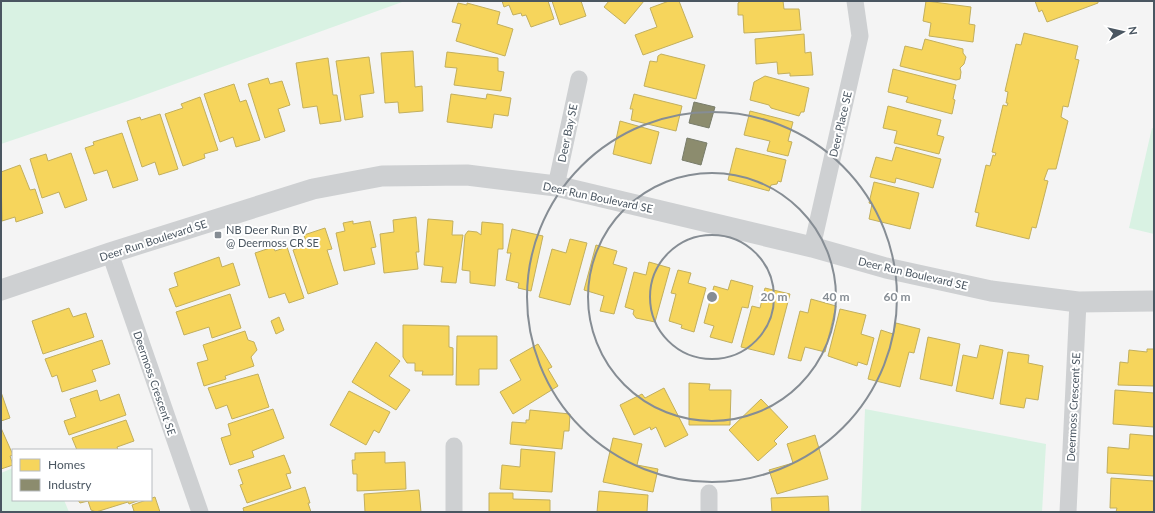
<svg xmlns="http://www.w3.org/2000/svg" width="1155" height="513" viewBox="0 0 1155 513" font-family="Lato,sans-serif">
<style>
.green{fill:#d9f2e3}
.homes{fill:#f6d55c;stroke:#c2af5e}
.industry{fill:#8c8c6e;stroke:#787c6a}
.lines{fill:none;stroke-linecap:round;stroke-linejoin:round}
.minor{stroke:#ced0d2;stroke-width:17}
.tertiary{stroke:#ced0d2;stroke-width:21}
.ring{fill:none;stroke:#868d94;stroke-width:2}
.poi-dot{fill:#868d94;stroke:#fff;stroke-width:1.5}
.labels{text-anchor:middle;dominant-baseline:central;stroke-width:4;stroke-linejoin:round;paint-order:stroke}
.street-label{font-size:11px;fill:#4a5661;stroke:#fff}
.poi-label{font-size:11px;fill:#4a5661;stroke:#fff;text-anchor:start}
.centre{fill:#868d94;stroke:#fff;stroke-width:2}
.ring-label{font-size:12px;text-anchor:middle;font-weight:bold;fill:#868d94;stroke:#fff;stroke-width:4;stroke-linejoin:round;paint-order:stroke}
</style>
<rect width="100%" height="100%" fill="#f4f4f4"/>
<path class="green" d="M1,1H405L128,101L1,144Z
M1152,128L1154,129V234L1129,228Z
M865,409L1046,444L1042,512H861Z
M13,468V500H64L69,512H1V473Z"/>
<path class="homes" d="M502,1H548L554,19L531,27L526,15L522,16L521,13L513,15L509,5L504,7Z
M552,1H581L586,16L560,25Z
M609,1H644L625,24L604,7Z
M669,1H679L693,37L643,55L635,35L657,27L650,8Z
M741,1H783L784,9H799L801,30L744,33L743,15H738V3Z
M926,1L971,7L969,24L975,25L973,42L929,36L931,23L923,21Z
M1035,1H1098V3L1047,22L1042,10L1039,12Z
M458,3L467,5V3L500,12L497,24L513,29L505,56L456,41L461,24L452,22Z
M1024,33L1078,46L1075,59L1079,60L1068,107L1063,106L1061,117L1068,121L1056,169H1048L1044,180L1048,181L1036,228L1032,227L1029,239L976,226L979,213L975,212L986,165L990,166L993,155L995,156L996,153L992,152L1003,105L1007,106L1008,103H1006L1008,92L1005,91L1016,44L1021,45Z
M804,34L805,53L811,52L813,75L790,76V73L778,74L777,62L756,64L755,39Z
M925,39L963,49V53L966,57L964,64L960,68L961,72L960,79L956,80L900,66L905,46L922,50Z
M413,51L415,87L422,86L423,111L399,113L398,102L385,103L381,53Z
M447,52L498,58V71L504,72L501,91L454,85L457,68L445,67Z
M661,54L705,65L696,99L644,86L650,61L657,62L658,56Z
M369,57L374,93L360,95L363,117L345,120L336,61Z
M328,58L333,95H337L341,121L320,124L317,106L303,108L296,63Z
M893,69L956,85L953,99L955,100L952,114L906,102L908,97L888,92Z
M765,76L809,88L804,112H801L799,116L771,108L769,105L750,100L754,82Z
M268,78L270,84L282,81L290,105L278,109L285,131L265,138L248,84Z
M234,84L240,102L246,100L260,140L236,147L233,137L220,142L204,94Z
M451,94L486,99L487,94L511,98L508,116L494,114L492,128L447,122Z
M634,94L682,106L676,131L631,120L633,109H630Z
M200,97L218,150L204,154L205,158L183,166L165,114L183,108L181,104Z
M888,106L941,120L937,135L944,137L939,154L894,143L897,131L883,128Z
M750,111L793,122L788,141L792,142L788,156L767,151L770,141L744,135Z
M160,114L178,169L159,175L155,162L142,167L127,121L140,117L141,120Z
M620,121L659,132L651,164L613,154Z
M122,133L138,180L113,188L107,170L94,174L85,148L94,145L93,142Z
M896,147L941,159L933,188L896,178L895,183L870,177L876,157L892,161Z
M736,148L786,160L781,182L778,181L777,184L771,185L769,191L728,180Z
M71,153L87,200L65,208L59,192L42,198L30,159L46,154L48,161Z
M20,165L30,190L35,189L43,213L16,222L15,217L2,221L1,172Z
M874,182L919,193L910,229L869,219L872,204L869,203Z
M416,217L419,252H416L418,269L384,273L380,234L394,232L393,220Z
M428,219L453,221L452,235H463L456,283L441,282L443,267L424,265Z
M353,221V224L370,221L376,247L371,248L375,264L344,271L336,233L345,231L343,223Z
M482,222L503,224V249H498L495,286L470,283V271L462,270L465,235L468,231L477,232L481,235Z
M325,228L332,249L327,250L338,284L308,294L293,250L307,245L304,235Z
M512,229L543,236L531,291L518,288L519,283L506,280L511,253H507Z
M570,239L587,243L570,305L539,297L552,249L566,253Z
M596,245L617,251L613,264L627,268L614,314L600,311L604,296L584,290Z
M273,247L275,251L287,247L304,298L289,303L285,293L269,298L255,253Z
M219,257L222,267L233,263L240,285L176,307L169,289L178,286L174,273Z
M649,262L670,268L655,322L636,318L633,314L634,310L625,307L634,272L646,275Z
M678,270L691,273L688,283L706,288L694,332L681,328L682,325L669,321L676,294L671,293Z
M731,280L753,286L748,308L742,307L732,343L710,337L714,326L704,323L714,286L728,290Z
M765,288L790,294L774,355L741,347L752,306L760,308Z
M230,294L241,328L212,338L209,327L184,335L176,312Z
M811,299L836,306L825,352L805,347L801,361L788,358L800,311L808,313Z
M69,308L73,317L86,313L94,337L43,354L32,321Z
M840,309L866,315L861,334L874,338L867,365L858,362L857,366L828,356Z
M279,317L284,330L276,334L271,321Z
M896,323L920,329L914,353L909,352L900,387L868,379L881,330L893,334Z
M403,325L449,326V347L453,348V375H422L423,371H415V363H407L403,357Z
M245,331L248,340L254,342L257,350L251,357L254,366L225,376L226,379L204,386L197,363L208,360L203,345Z
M457,336H497V369H479V385H456Z
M928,337L960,344L952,386L920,379Z
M102,340L110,364L92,370L96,381L62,392L57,375L52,377L45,359Z
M376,342L400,361L389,376L410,390L396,410L352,382Z
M538,344L552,367L548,369L558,386L513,414L500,392L521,380L510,360Z
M980,345L1003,350L993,399L956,391L963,355L977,358Z
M1147,349H1154V386L1118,385L1120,362L1128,363L1129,350L1147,352Z
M1008,352L1029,355L1028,363L1043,366L1038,400L1026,398L1024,408L1000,404Z
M258,374L269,407L232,419L227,405L216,409L208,388Z
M689,383L710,384L709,390H731L730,425H689Z
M664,388L688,435L665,447L656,427L651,430L650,427L634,435L620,405L642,394L645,398Z
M97,390L100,401L119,394L126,415L69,435L64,421L76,417L70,399Z
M1115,390L1154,393V427L1113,424Z
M349,391L390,412L379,433L374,430L366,445L330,425Z
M1,392L10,418L1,421Z
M761,399L788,427L774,441L777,444L758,461L729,430Z
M273,409L284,438L252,451L254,457L230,465L221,438L231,435L228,424Z
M530,410L570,414L569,431H564L562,449L510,444L512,422L526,423V420H529Z
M126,420L134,441L117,447L118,450H77L72,438Z
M1,428L13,455L10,456L13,465L1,469Z
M1130,434L1154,436V476L1107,473L1108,447L1129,449Z
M815,435L828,479L777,494L769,470L793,463L787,444Z
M613,438L642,444L637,465L658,469L653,492L603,482Z
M521,449L555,452L552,492L500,489L502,465L520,467Z
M385,452V463L405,462L406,489L357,491V474H353L352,460H355V453Z
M284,455L291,473L286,474L291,488L247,503L240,485L243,484L238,470Z
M1111,478L1154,481V512H1116L1117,508H1110Z
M305,487L310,503H308L311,512H244L243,508Z
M419,490L421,512H365L364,494Z
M599,491L648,495L647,512H597Z
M489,493H513V499L550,500V512H489Z
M828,496L829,512H772L771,498Z
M155,497L160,512H132L134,511L132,505Z
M78,500H140L129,504L128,502L96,512L91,510L88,501L80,503Z"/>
<path class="industry" d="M694,102L715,107L709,128L689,123Z
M687,138L707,143L701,165L682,160Z"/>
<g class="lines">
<path class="minor" d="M556,186L579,79
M812,247L860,36L855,1
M110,253L200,512
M454,446V512
M709,512V493
M1068,512L1078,302"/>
<path class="tertiary" d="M1,290L110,253L313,189L382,176L467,175L556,186L812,247L886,268L991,291L1078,302L1154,301"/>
</g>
<g class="ring">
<circle cx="712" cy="297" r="62"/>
<circle cx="712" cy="297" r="124"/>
<circle cx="712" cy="297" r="185"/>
</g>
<rect class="poi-dot" x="214" y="231" width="8" height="8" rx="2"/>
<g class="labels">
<g class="street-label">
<text transform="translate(840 124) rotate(-77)">Deer Place SE</text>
<text transform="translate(567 133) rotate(-78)">Deer Bay SE</text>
<text transform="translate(598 197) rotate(12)">Deer Run Boulevard SE</text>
<text transform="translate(153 240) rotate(-18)">Deer Run Boulevard SE</text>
<text transform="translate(913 273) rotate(13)">Deer Run Boulevard SE</text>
<text transform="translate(155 383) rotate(71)">Deermoss Crescent SE</text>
<text transform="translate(1073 407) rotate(-87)">Deermoss Crescent SE</text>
</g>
<g class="poi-label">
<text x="226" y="229">NB Deer Run BV<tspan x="226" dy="13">@ Deermoss CR SE</tspan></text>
</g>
</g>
<circle cx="712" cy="297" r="6" class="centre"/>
<g class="ring-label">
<text x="774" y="301">20 m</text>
<text x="836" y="301">40 m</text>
<text x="897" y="301">60 m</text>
</g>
<rect width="1155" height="513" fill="none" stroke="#4a5661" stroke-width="4"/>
<rect x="12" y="449" width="140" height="52" fill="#ffffff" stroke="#b7bbc0"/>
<rect x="20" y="459" width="20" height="12" fill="#f6d55c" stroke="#b7bbc0"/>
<text x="48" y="469" font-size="12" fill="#4a5661">Homes</text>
<rect x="20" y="479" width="20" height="12" fill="#8c8c6e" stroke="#b7bbc0"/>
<text x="48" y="489" font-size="12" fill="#4a5661">Industry</text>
<g transform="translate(1123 32) rotate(82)" stroke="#ffffff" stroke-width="3" paint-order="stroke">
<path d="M0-3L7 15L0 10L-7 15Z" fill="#4a5661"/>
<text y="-6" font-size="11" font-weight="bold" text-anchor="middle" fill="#4a5661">N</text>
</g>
</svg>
